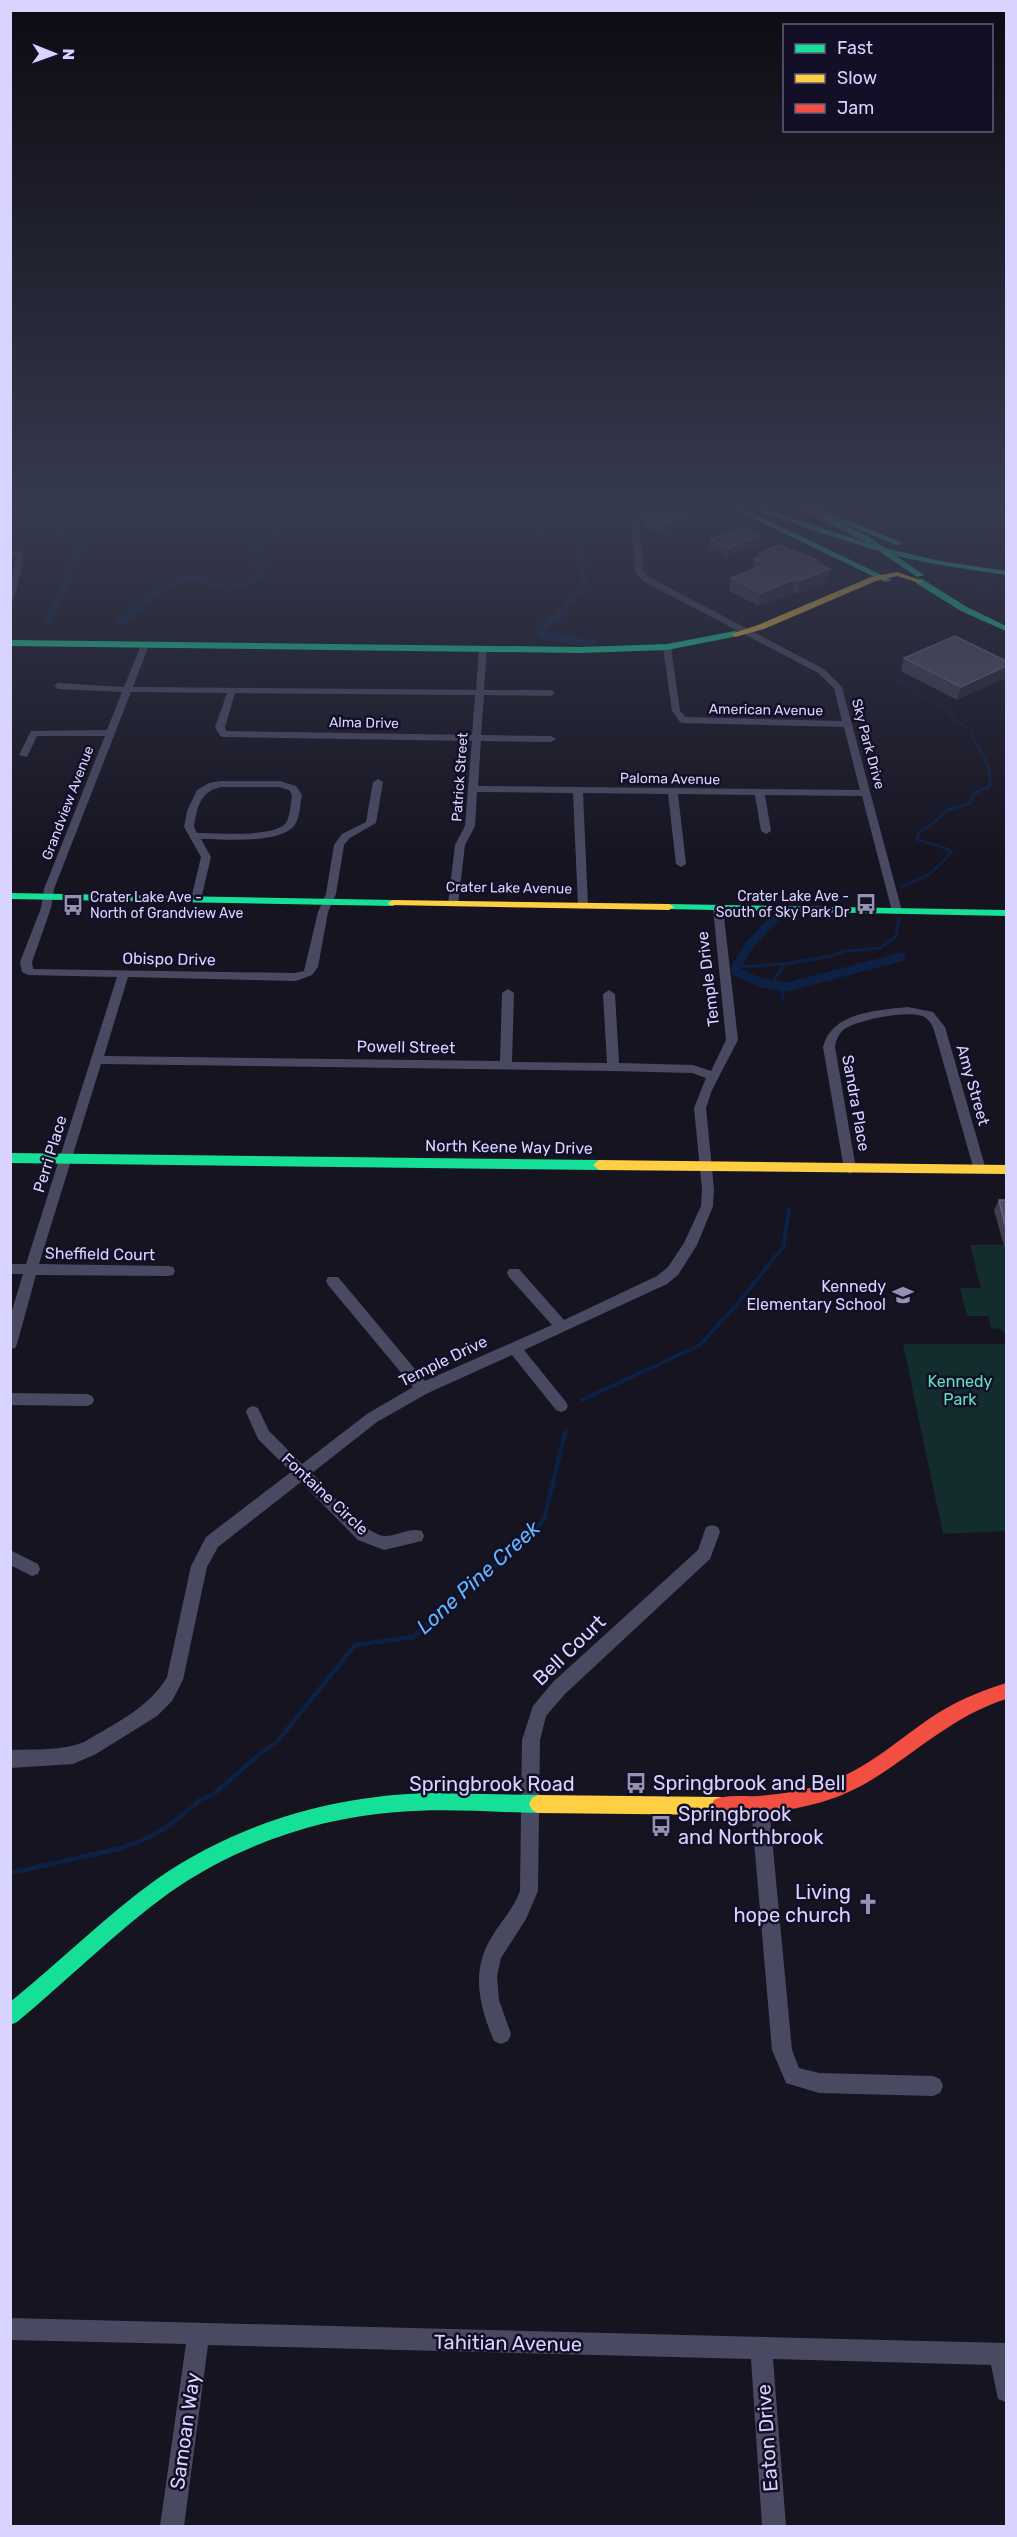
<svg xmlns="http://www.w3.org/2000/svg" width="1017" height="2537" viewBox="0 0 1017 2537" font-family="Rubik,sans-serif">
<style>
.green{fill:#132c2d}
.lines{fill:none;stroke-linecap:round;stroke-linejoin:round}
.stream-far3{stroke:#0d2144;stroke-width:2}
.stream-far2{stroke:#0d2144;stroke-width:3}
.stream-far1{stroke:#0d2144;stroke-width:4}
.stream{stroke:#0d2144;stroke-width:4.5}
.canal-far1{stroke:#0d2144;stroke-width:8}
.canal{stroke:#0d2144;stroke-width:9}
.street{fill:#4a4962;fill-rule:evenodd}
.fast{fill:#16e098;fill-rule:evenodd}
.slow{fill:#ffcf43;fill-rule:evenodd}
.jam{fill:#f24e42;fill-rule:evenodd}
.wall{fill:#403d50}
.shaded-wall{fill:#282635}
.building{fill:#504e63;stroke:#66637b;stroke-width:1.5}
.labels{text-anchor:middle;dominant-baseline:central;stroke-width:5;stroke-linejoin:round;paint-order:stroke}
.far-street-label{font-size:14px;fill:#d9d4ff;stroke:#130f26}
.far-poi-label{font-size:14px;fill:#d9d4ff;stroke:#130f26;text-anchor:end}
.street-label{font-size:16px;fill:#d9d4ff;stroke:#130f26}
.poi-label{font-size:16px;fill:#d9d4ff;stroke:#130f26;text-anchor:end}
.park-label{font-size:16px;fill:#5fe0c0;stroke:#130f26}
.near-street-label{font-size:20px;fill:#d9d4ff;stroke:#130f26}
.near-poi-label{font-size:20px;fill:#d9d4ff;stroke:#130f26;text-anchor:start}
.near-water-label{font-size:21px;font-style:italic;fill:#62b6ff;stroke:#130f26}
</style>
<rect width="100%" height="100%" fill="#161421"/>
<path class="green" d="M970,1245H1006V1334L1000,1329L991,1328L988,1316H967L960,1288H981Z
M903,1344H1006V1531L943,1534Z"/>
<g class="lines">
<path class="stream-far3" d="M990,546L1005,505
M989,548L988,551L1000,562
M976,593L1002,576
M888,674L947,710L958,722L972,730L973,740L977,746"/>
<path class="stream-far2" d="M902,887L930,874L952,852C946,846 927,844 917,839L919,832L931,825L947,810L970,803L975,793L989,787C994,775 983,754 976,744
M735,967L785,964
M783,1000V993L774,985L775,978L785,964L831,956L845,951L880,948L896,936L899,918"/>
<path class="stream-far1" d="M582,1400L700,1345L739,1302L783,1247L789,1210
M565,1435L566,1430"/>
<path class="stream" d="M10,1873L122,1848L147,1838L170,1825L200,1800L214,1794L263,1751L276,1743L355,1645L413,1637L537,1528L544,1519L565,1433"/>
<path class="canal-far1" d="M10,530C36,528 66,525 83,548L70,560V572L49,620
M121,621C142,607 161,583 187,578C196,576 205,581 213,585C232,591 251,584 264,570L252,550L258,542L282,529L337,519L402,525L476,519L509,520L537,532L572,540L581,545L583,587L560,614L540,630L544,635L593,644"/>
<path class="canal" d="M777,916L750,944L735,969L737,972L762,983L787,987L901,957"/>
<path class="street" d="M93,505H101L95,513L80,517V513Z
M256,505H264L261,513L257,515L253,513Z
M662,505H673L645,516L639,521L643,571L649,577L824,669L842,687L902,911L897,914L892,911L862,796L765,795L771,831L766,834L761,831L755,795L678,794L686,864L681,867L676,864L668,794L583,793L588,906L583,909L578,906L573,793L477,792L475,826L465,845L458,904L457,906H449L448,904L455,845L465,826L472,741L223,737L220,736L215,727L227,693L131,692L54,889L51,908L32,962L33,969L295,973L304,971L318,912L326,894L334,845L342,834L366,822L373,782L378,779L383,782L376,823L350,838L344,845L336,894L328,912L318,967L312,975L296,981L128,977L104,1056L500,1061L502,993L508,989L514,993L512,1062L607,1063L603,994L609,990L615,994L619,1063L693,1065L711,1071L726,1040L713,908L718,905L723,908L738,1040L712,1090L706,1108L714,1189L713,1206L697,1245L678,1275L667,1284L524,1350L566,1402L568,1406L566,1410L561,1412L556,1410L512,1355L428,1393L377,1422L312,1473C326,1488 366,1536 385,1536C398,1536 409,1527 422,1531L424,1536L422,1541L384,1550L358,1540L301,1482L218,1547L207,1567L183,1680L172,1701L157,1716L96,1754L73,1764L10,1768V1750C35,1749 61,1751 84,1742C114,1724 149,1708 167,1677L191,1566L206,1537L291,1472L258,1439L246,1412L248,1408L253,1406L258,1408L269,1431L302,1464L367,1414L413,1387L328,1285L326,1281L328,1277H338L425,1381L552,1325L509,1277L507,1273L509,1269H519L564,1320L657,1276L668,1267L684,1243L701,1206L702,1189L694,1108L706,1078L692,1073L613,1071L101,1064L39,1264L168,1266L173,1267L175,1271L173,1275L168,1276L36,1275L17,1344L15,1348L10,1349V1317L23,1274H10V1264H26L117,977L28,975L22,972L20,962L41,908L44,889L105,736H37L27,757L19,755L31,731L107,730L122,692L58,689L54,686L58,683L124,687L141,645L145,642L149,645L133,687L476,690L479,648L483,645L487,648L484,690H551L555,693L551,696L484,695L481,735L551,736L556,739L551,742L481,741L478,786L860,790L844,727L683,723L680,722L672,711L663,647L667,644L671,647L680,711L686,717L842,721L834,688L818,673L643,581L635,572L631,521L639,512ZM235,693L475,695L472,735L226,731L225,727Z
M10,551H21L24,557L14,600L10,602V581L16,557L10,555Z
M221,781H280L296,786L302,795C300,803 300,816 296,823C284,845 223,839 201,839L211,857L201,899L196,902L191,899L201,857L184,827L187,811L197,790L209,783ZM221,787H279L289,790L292,795C291,803 290,816 286,823C273,838 217,833 197,833L194,827C197,808 200,791 221,787Z
M908,1007L933,1012L945,1027L986,1170L984,1173H976L974,1170L934,1030C932,1024 928,1018 922,1016C907,1010 856,1020 843,1030C838,1035 836,1041 835,1047L856,1169L850,1174L844,1169L823,1047C831,1012 879,1010 908,1007Z
M10,1393L87,1394L92,1396L94,1400L92,1404L87,1406L10,1405Z
M712,1525L718,1527L720,1532L710,1559L565,1694L546,1716L540,1740L538,1891L526,1919L501,1958L497,1976L499,2000L511,2034L508,2041L501,2044L494,2041C479,2005 470,1970 493,1935C502,1920 514,1908 520,1891L522,1740L533,1706L553,1682L698,1550L706,1527Z
M10,1550L38,1564L40,1569L38,1574L32,1576L10,1565Z
M760,1797L766,1800L769,1806L792,2050L799,2068L819,2073L933,2076L940,2079L943,2086L940,2093L933,2096L819,2093L786,2083L772,2050L751,1806L754,1800Z
M10,2318L1006,2343V2402L998,2399L991,2365L773,2359L786,2526H762L751,2359L208,2345L184,2526H160L186,2344L10,2340Z"/>
<path class="fast" d="M726,505H736L892,580L885,582Z
M744,505H754L867,543L793,505H810L903,543L896,545L828,517L868,536L885,548L940,561L1006,571V575L940,565L896,556L924,575L917,577L879,551L808,529Z
M916,579H922L967,607L1006,626V631L961,611L916,583Z
M735,631L738,632V636L667,650L581,653L10,646V640L581,647L667,644Z
M10,893L393,900L398,903L393,906L10,899Z
M669,904L1006,910V916L665,909V905Z
M10,1153L599,1160L605,1165L599,1170L10,1163Z
M431,1793L538,1795L544,1798L547,1804L544,1810L538,1813C491,1812 444,1808 397,1812C316,1818 236,1846 169,1893C115,1932 68,1980 17,2022L10,2025V2002C60,1962 105,1916 157,1879C238,1823 334,1795 431,1793Z"/>
<path class="slow" d="M897,572L923,581L919,583L897,576L876,581L764,629L735,637L731,634L758,625L871,577Z
M393,900L669,904L674,907L669,910L389,905L388,903Z
M599,1160L1006,1165V1174L599,1170L593,1165Z
M538,1795L720,1797L726,1800L729,1806L726,1812L720,1815L538,1813L532,1810L529,1804L532,1798Z"/>
<path class="jam" d="M1006,1683V1699C955,1715 918,1751 873,1779C840,1800 802,1809 764,1813C749,1815 728,1818 714,1812L711,1806L714,1800C727,1794 745,1797 759,1796C783,1794 808,1790 831,1781C873,1766 905,1733 943,1710C963,1698 984,1690 1006,1683Z"/>
</g>
<path class="wall" d="M714,507L713,518L663,535L644,526L645,515Z
M711,539L759,545L728,557L710,548Z
M759,553L817,560V563L827,582L797,594L793,592L759,606L729,591L731,578L753,570L754,559L758,558Z
M904,658L1006,661L957,700L901,671Z
M999,1200H1006V1249L1004,1246L994,1210Z"/>
<path class="shaded-wall" d="M714,507L713,518L663,535L664,525Z
M760,536L759,545L728,557L729,548Z
M830,569L827,582L797,594L799,581Z
M795,579L793,592L759,606L760,593Z
M1006,666V678L957,700L961,687Z"/>
<path class="building" d="M673,505H709L714,507L664,525L645,515Z
M742,527L760,536L729,548L711,539Z
M779,545L817,560L814,561L830,569L799,581L795,579L760,593L731,578L765,565L754,559L765,555L759,553Z
M955,636L1006,661V666L961,687L904,658Z
M999,1200H1006V1229Z"/>
<linearGradient id="sky" x2="0" y2="1"><stop stop-color="#0c0b12"/><stop offset="0.59" stop-color="#363a4e"/><stop offset="1" stop-color="#363a4e" stop-opacity="0"/></linearGradient>
<rect width="1017" height="860" fill="url(#sky)"/>
<defs>
<symbol id="bus-bare" viewBox="-9 -9 18 18"><path d="M-5-6H5V4H4V6H2V4H-2V6H-4V4H-5ZM-3.5-4V0h7V-4ZM-3.5 1.2v1.5H-2V1.2ZM2 1.2v1.5H3.5V1.2Z" fill="#9591b1" stroke="#130f26" stroke-width="2.5" paint-order="stroke"/></symbol>
<symbol id="school-bare" viewBox="-9 -9 18 18"><path d="M0-5L7-2L0 1L-7-2ZM-4 1L0 2.5L4 1V4Q0 6-4 4Z" fill="#9591b1" stroke="#130f26" stroke-width="2.5" paint-order="stroke"/></symbol>
<symbol id="church-bare" viewBox="-9 -9 18 18"><path d="M-1.2-6h2.4v3.5h3.3v2.4h-3.3V6h-2.4V-.1h-3.3v-2.4h3.3Z" fill="#9591b1" stroke="#130f26" stroke-width="2.5" paint-order="stroke"/></symbol>
</defs>
<g fill-rule="evenodd">
<use href="#bus-bare" x="851" y="889" width="30" height="30"/>
<use href="#bus-bare" x="58" y="890" width="30" height="30"/>
<use href="#school-bare" x="888" y="1280" width="30" height="30"/>
<use href="#bus-bare" x="621" y="1768" width="30" height="30"/>
<use href="#bus-bare" x="646" y="1811" width="30" height="30"/>
<use href="#church-bare" x="853" y="1889" width="30" height="30"/>
</g>
<g class="labels">
<g class="far-street-label">
<text transform="translate(766 710) rotate(1)">American Avenue</text>
<text transform="translate(364 723) rotate(1)">Alma Drive</text>
<text transform="translate(868 744) rotate(75)">Sky Park Drive</text>
<text transform="translate(460 777) rotate(-86)">Patrick Street</text>
<text transform="translate(670 779) rotate(1)">Paloma Avenue</text>
<text transform="translate(68 803) rotate(-69)">Grandview Avenue</text>
<text transform="translate(509 888) rotate(1)">Crater Lake Avenue</text>
</g>
<g class="far-poi-label">
<text x="849" y="896">Crater Lake Ave -<tspan x="849" dy="16">South of Sky Park Dr</tspan></text>
<text x="90" y="897" text-anchor="start">Crater Lake Ave -<tspan x="90" dy="16">North of Grandview Ave</tspan></text>
</g>
<g class="street-label">
<text transform="translate(169 959) rotate(1)">Obispo Drive</text>
<text transform="translate(708 979) rotate(-97)">Temple Drive</text>
<text transform="translate(406 1047) rotate(1)">Powell Street</text>
<text transform="translate(973 1085) rotate(74)">Amy Street</text>
<text transform="translate(856 1103) rotate(80)">Sandra Place</text>
<text transform="translate(509 1147) rotate(1)">North Keene Way Drive</text>
<text transform="translate(50 1154) rotate(-73)">Perri Place</text>
<text transform="translate(100 1254) rotate(1)">Sheffield Court</text>
<text transform="translate(443 1361) rotate(-26)">Temple Drive</text>
<text transform="translate(325 1494) rotate(43)">Fontaine Circle</text>
</g>
<g class="poi-label">
<text x="886" y="1286">Kennedy<tspan x="886" dy="18">Elementary School</tspan></text>
</g>
<g class="park-label">
<text x="960" y="1381">Kennedy<tspan x="960" dy="18">Park</tspan></text>
</g>
<g class="near-street-label">
<text transform="translate(569 1650) rotate(-44)">Bell Court</text>
<text x="492" y="1784">Springbrook Road</text>
<text transform="translate(508 2343) rotate(1)">Tahitian Avenue</text>
<text transform="translate(185 2431) rotate(-82)">Samoan Way</text>
<text transform="translate(767 2438) rotate(-94)">Eaton Drive</text>
</g>
<g class="near-poi-label">
<text x="653" y="1783">Springbrook and Bell</text>
<text x="678" y="1814">Springbrook<tspan x="678" dy="23">and Northbrook</tspan></text>
<text x="851" y="1892" text-anchor="end">Living<tspan x="851" dy="23">hope church</tspan></text>
</g>
<g class="near-water-label">
<text transform="translate(478 1577) rotate(-42)">Lone Pine Creek</text>
</g>
</g>
<rect width="1017" height="2537" fill="none" stroke="#d9d4ff" stroke-width="24"/>
<rect x="783" y="24" width="210" height="108" fill="#130f26" stroke="#625e7d" stroke-width="1.5"/>
<rect x="795" y="44" width="30" height="9" fill="#16e098" stroke="#625e7d" stroke-width="1.5"/>
<text x="837" y="54" font-size="18" fill="#d9d4ff">Fast</text>
<rect x="795" y="74" width="30" height="9" fill="#ffcf43" stroke="#625e7d" stroke-width="1.5"/>
<text x="837" y="84" font-size="18" fill="#d9d4ff">Slow</text>
<rect x="795" y="104" width="30" height="9" fill="#f24e42" stroke="#625e7d" stroke-width="1.5"/>
<text x="837" y="114" font-size="18" fill="#d9d4ff">Jam</text>
<g transform="translate(54 54) rotate(91)" stroke="#130f26" stroke-width="4.5" paint-order="stroke">
<path d="M0-4.5L10 22L0 15L-10 22Z" fill="#d9d4ff"/>
<text y="-9" font-size="16" font-weight="bold" text-anchor="middle" fill="#d9d4ff">N</text>
</g>
</svg>
